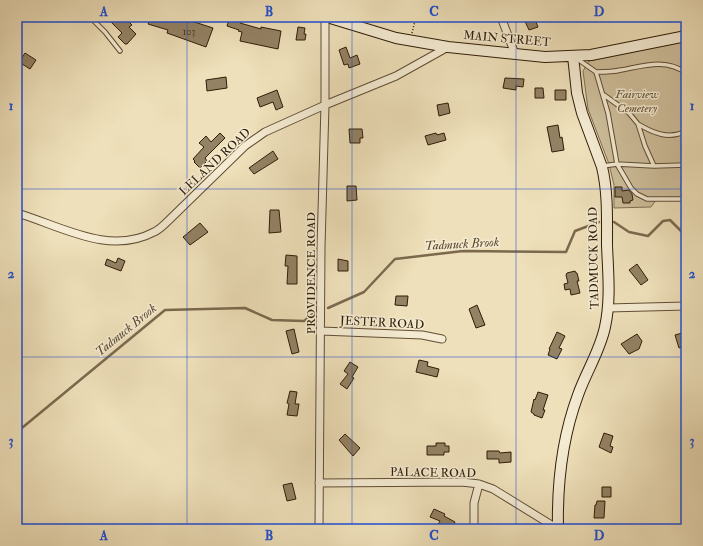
<svg xmlns="http://www.w3.org/2000/svg" width="703" height="546" viewBox="0 0 703 546" font-family="'IM FELL Double Pica',serif">
<style>
.green{fill:#cebf9c;stroke:#7f6e52}
.lines{fill:none;stroke-linecap:round;stroke-linejoin:round}
.stream{stroke:#7b694e;stroke-width:2.5}
.building{fill:#938264;stroke:#301c07}
.lane-casing{stroke:#604d34;stroke-width:5.5}
.street-casing{stroke:#604d34;stroke-width:9}
.secondary-casing{stroke:#301c07;stroke-width:12}
.path{stroke:#301c07;stroke-width:1.5;stroke-dasharray:1 2;stroke-linecap:butt}
.lane{stroke:#f4ebd2;stroke-width:3.5}
.street{stroke:#f4ebd2;stroke-width:7}
.secondary{stroke:#f4ebd2;stroke-width:10}
.grid{fill:none;stroke:#1d4ed8;stroke-width:1;stroke-opacity:0.55}
.labels{text-anchor:middle;dominant-baseline:central;stroke-width:3;stroke-linejoin:round;paint-order:stroke}
.number-label{font-size:10px;fill:#49361e}
.street-label{font-size:12px;fill:#301c07;stroke:#f4ebd2}
.park-label{font-size:12px;font-style:italic;fill:#5f4d34;stroke:#f4ebd2}
.water-label{font-size:13px;font-style:italic;fill:#5c4930;stroke:#f4ebd2}
.neatline{fill:none;stroke:#1d4ed8;stroke-width:1.5}
.grid-label{font-size:13px;text-anchor:middle;font-weight:bold;fill:#1d4ed8}
</style>
<rect width="100%" height="100%" fill="#eee0ba"/>
<filter id="stains"><feTurbulence type="fractalNoise" baseFrequency=".005" numOctaves="4"/><feColorMatrix values="0 0 0 0 .2 0 0 0 0 .09 0 0 0 0 .02 0 0 0 .5 -.17"/></filter>
<radialGradient id="worn" r=".72"><stop offset=".6" stop-color="#630" stop-opacity="0"/><stop offset="1" stop-color="#630" stop-opacity=".3"/></radialGradient>
<path class="green" d="M686,40V200H656L651,207L614,208V185L609,164L588,109L583,71L589,61Z"/>
<g class="lines">
<path class="stream" d="M614,222L629,232L648,236L663,221L670,220L686,236
M328,308L364,292L395,259L463,251L566,252L575,231L599,222
M17,432L165,310L245,308L272,320L304,321L314,313"/>
</g>
<path class="building" d="M106,17H130L127,20L132,25L129,27L136,34L127,44H125L118,37L122,33Z
M151,17H179L213,28L206,47L167,33L168,30L148,24Z
M230,17L241,19L240,23L261,29V27L281,31L278,49L240,41L242,32L238,31L239,30L227,26Z
M523,17H534L538,27L529,30Z
M298,27L305,28L304,34H306L305,40H296Z
M346,47L350,58L357,55L360,64L349,68L348,64L344,65L339,50Z
M25,53L36,60L30,69L19,62Z
M226,77L227,88L207,91L206,80Z
M505,78L524,79L523,87L516,86V90L503,88Z
M535,88H543L544,98H535Z
M277,90L283,107L276,110L273,102L260,107L257,98Z
M555,90H566V100H555Z
M448,103L450,113L439,116L437,105Z
M558,125L560,138L562,137L564,150L552,152L547,127Z
M349,129H362L363,138H360V143H350Z
M220,133L225,138L205,158L207,161L200,168L194,162L195,161L193,159L204,147L199,143L206,136L211,142Z
M436,133L437,135L444,133L446,140L428,145L425,136Z
M273,151L278,159L254,174L249,168Z
M347,186H356L357,200L347,201Z
M615,187H622V191L629,190L632,194L633,200L630,201V203H623L622,197H615Z
M270,210H279L281,232L269,233Z
M200,223L208,232L190,245L183,237Z
M286,255L297,256V284H287L288,266H285Z
M118,258L125,261L121,271L105,265L107,259L116,263Z
M338,259L348,261V271H338Z
M637,264L648,280L641,285L629,270Z
M575,271L576,273H577L579,281H577L580,293L571,295L570,289L565,290L564,284L568,283L566,275L567,273Z
M396,296H408L407,306L395,305Z
M477,305L485,325L476,328L469,309Z
M294,329L299,352L292,354L286,331Z
M557,332L565,336L559,348L562,349L557,359L548,355L550,349H549Z
M686,332V346L679,348L675,335Z
M637,334L642,341L639,349L629,354L621,344Z
M419,360L428,362L427,366L439,369L437,377L416,372Z
M350,362L358,367L352,377L354,378L347,389L340,384L348,374L344,371Z
M290,391L297,392L295,404H299L297,416L287,415L289,404L287,403Z
M538,392L548,395L543,410H545L542,418L534,415V414L531,412L534,399L535,400Z
M604,433L613,436L610,446L613,447L611,453L599,447Z
M345,434L360,448L353,456L339,440Z
M436,443H445V446H449V452H444V455H427V446H436Z
M487,451H499L500,453L511,452V462L499,463V459H487Z
M292,483L296,499L287,501L283,485Z
M602,487H611V497H602Z
M597,501H605L604,518H594L595,505H596Z
M434,509L445,514L444,516L455,522L452,529L445,526L444,528L438,525L440,521L430,517Z"/>
<g class="lines">
<defs>
<path id="lane" d="M90,17L105,32L120,51
M576,58L596,72L608,113L617,164L631,188L637,194L647,199H686
M596,72C604,72 613,72 621,70C643,66 666,58 686,73
M604,95L629,113L638,124
M686,131C669,140 653,133 638,124L645,146L654,166L686,165
M603,166L617,164L654,166"/>
<path id="street" d="M501,17L515,54
M17,213C61,226 109,256 154,232C159,230 164,225 168,221L245,146L265,132L325,105L396,76L448,47
M608,308L686,306
M321,331L422,335L442,339
M319,483L462,482L479,484L493,489L558,529
M319,529L321,247L325,105V17
M474,529V503L479,484"/>
<path id="secondary" d="M327,17L396,38L448,47L545,57L591,55L686,36
M558,529C557,483 562,438 578,395C586,372 600,351 605,327C611,300 608,272 607,245C607,219 608,192 602,167L582,113L577,93L573,56"/>
</defs>
<use href="#lane" class="lane-casing"/>
<use href="#street" class="street-casing"/>
<use href="#secondary" class="secondary-casing"/>
<path class="path" d="M412,33L415,21L414,17"/>
<use href="#lane" class="lane"/>
<use href="#street" class="street"/>
<use href="#secondary" class="secondary"/>
</g>
<path class="grid" d="M187,17V529M352,17V529M516,17V529M17,189H686M17,357H686"/>
<g class="labels">
<g class="number-label">
<text x="189" y="32">103</text>
</g>
<g class="street-label">
<text transform="translate(507 39) rotate(5)">MAIN STREET</text>
<text transform="translate(215 162) rotate(-43)">LELAND ROAD</text>
<text transform="translate(594 258) rotate(-91)">TADMUCK ROAD</text>
<text transform="translate(311 273) rotate(-90)">PROVIDENCE ROAD</text>
<text transform="translate(382 323) rotate(3)">JESTER ROAD</text>
<text transform="translate(433 473) rotate(1)">PALACE ROAD</text>
</g>
<g class="park-label">
<text x="637" y="94">Fairview<tspan x="637" dy="14">Cemetery</tspan></text>
</g>
<g class="water-label">
<text transform="translate(462 244) rotate(-3)">Tadmuck Brook</text>
<text transform="translate(126 330) rotate(-39)">Tadmuck Brook</text>
</g>
</g>
<rect width="703" height="546" fill="none" stroke="#eee0ba" stroke-width="44"/>
<rect x="22" y="22" width="659" height="502" class="neatline"/>
<g class="grid-label">
<text x="104" y="16">A</text>
<text x="269" y="16">B</text>
<text x="434" y="16">C</text>
<text x="599" y="16">D</text>
<text x="11" y="110">1</text>
<text x="692" y="110">1</text>
<text x="11" y="278">2</text>
<text x="692" y="278">2</text>
<text x="11" y="445">3</text>
<text x="692" y="445">3</text>
<text x="104" y="540">A</text>
<text x="269" y="540">B</text>
<text x="434" y="540">C</text>
<text x="599" y="540">D</text>
</g>
<rect width="100%" height="100%" filter="url(#stains)"/>
<rect width="100%" height="100%" fill="url(#worn)"/>
</svg>
